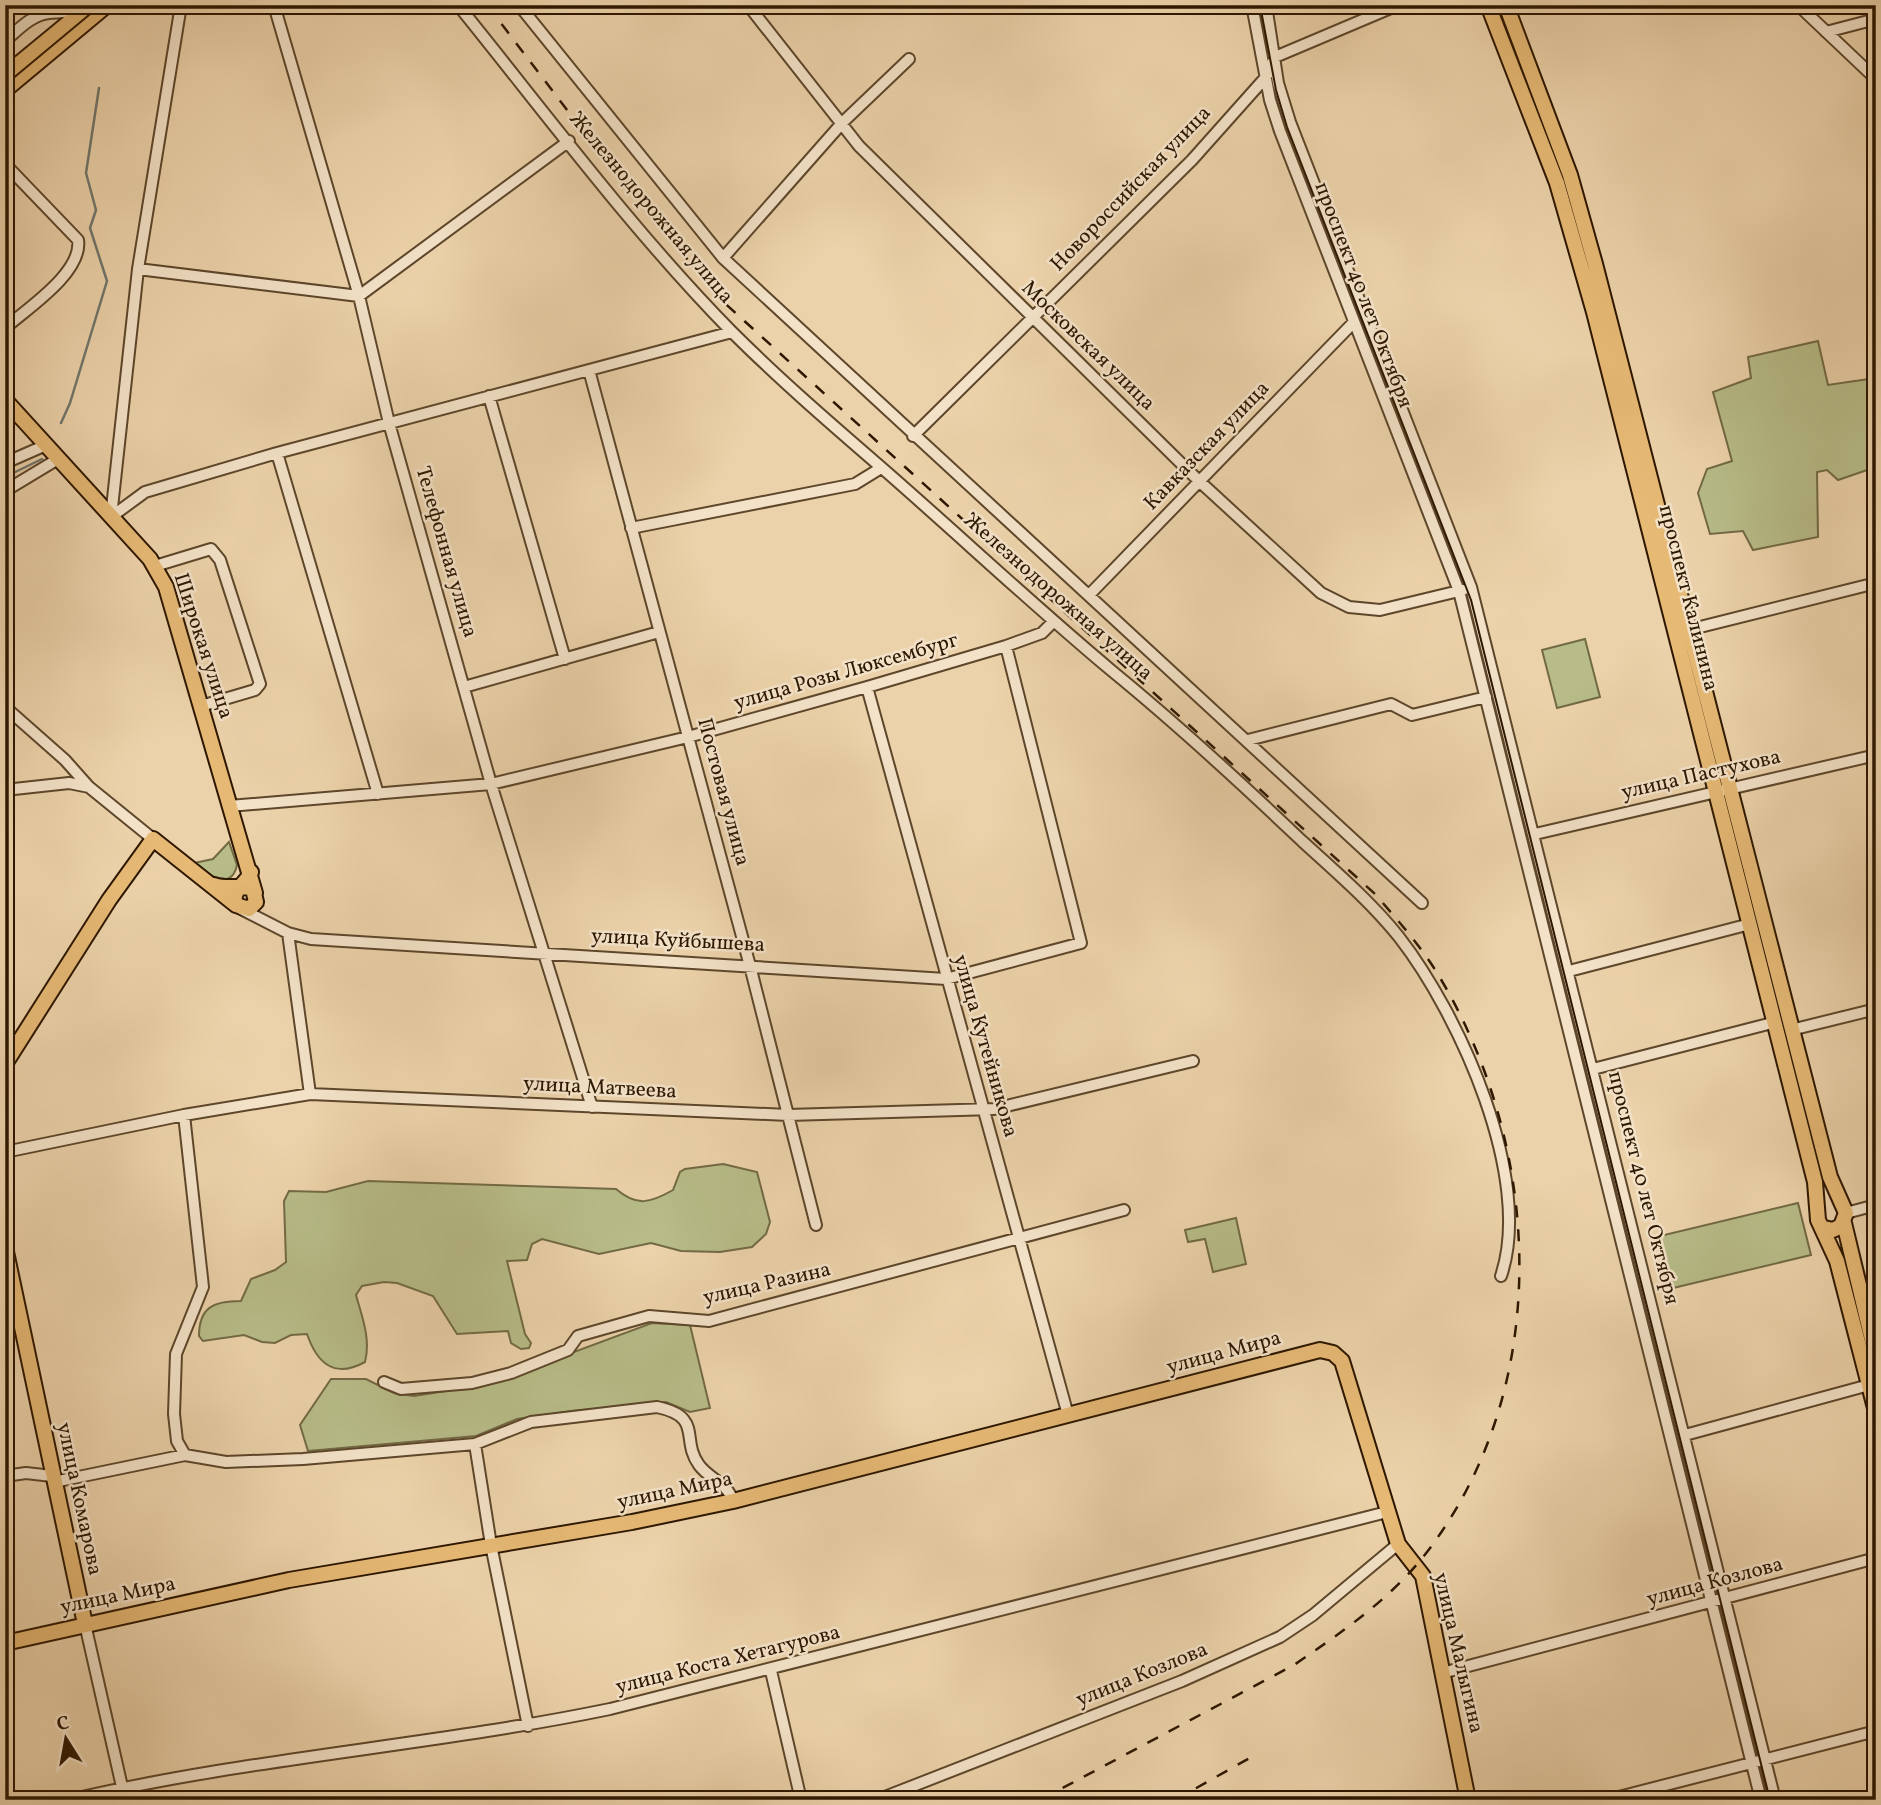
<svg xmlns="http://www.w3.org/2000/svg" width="1881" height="1805" viewBox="0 0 1881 1805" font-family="Vollkorn,serif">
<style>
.green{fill:#b7bc88;stroke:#726a44;stroke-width:2}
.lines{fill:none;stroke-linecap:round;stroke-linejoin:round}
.stream{stroke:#70766c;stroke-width:2.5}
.minor-casing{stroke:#5d462a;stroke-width:14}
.major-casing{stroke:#2d1700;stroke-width:18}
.minor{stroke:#f3e2c8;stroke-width:10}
.major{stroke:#e6b975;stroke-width:14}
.tram{stroke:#2d1700;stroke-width:2}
.rail{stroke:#2d1700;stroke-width:2.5;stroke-dasharray:12 12;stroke-linecap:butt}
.labels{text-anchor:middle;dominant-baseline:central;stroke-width:5;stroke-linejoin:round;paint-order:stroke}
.street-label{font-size:21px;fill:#2d1700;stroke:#f3e2c8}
</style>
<rect width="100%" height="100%" fill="#ecd2aa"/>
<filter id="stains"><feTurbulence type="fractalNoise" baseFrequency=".00286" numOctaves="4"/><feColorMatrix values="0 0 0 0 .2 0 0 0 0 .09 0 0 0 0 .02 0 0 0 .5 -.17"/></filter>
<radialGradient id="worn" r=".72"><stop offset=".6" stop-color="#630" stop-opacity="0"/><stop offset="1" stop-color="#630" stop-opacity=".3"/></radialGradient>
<path class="green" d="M1818,341L1828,385L1876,378V467L1838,480L1827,470L1817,472L1818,537L1753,550L1743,531L1710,534L1698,493L1707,469L1732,461L1713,392L1751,378L1748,357Z
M1585,639L1600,697L1557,708L1542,650Z
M229,842L237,865C231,893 206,873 194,863L213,859Z
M723,1164L757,1172L770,1222L766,1234L752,1247L720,1252L681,1251L651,1243L599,1254L542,1239L532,1244L527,1260L507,1261L525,1334L531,1343L529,1348L521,1349L511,1343L508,1331L457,1334L433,1296L397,1283L384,1282L362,1286L356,1295C362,1317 371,1339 365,1362C334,1379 317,1363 307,1334L291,1335L275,1343L262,1342L244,1335L203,1341L199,1336C199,1307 214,1301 241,1301L251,1279L275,1270L286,1262L284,1201L289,1191L326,1192L368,1181L616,1189C637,1207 650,1203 673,1190L680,1172L685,1169Z
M1798,1203L1811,1255L1669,1289L1656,1237Z
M1236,1218L1246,1264L1213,1272L1205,1239L1188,1242L1185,1230Z
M652,1323L690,1325L710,1408L690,1412L666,1402L572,1411L517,1419L476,1436L308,1451L300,1425L331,1379H366L394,1393L414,1396L485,1385Z"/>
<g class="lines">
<path class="stream" d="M61,423L70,403L107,281L90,228L96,210L86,173L99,88
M5,477L42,459"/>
<defs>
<path id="minor" d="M274,5L359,296L389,423L491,784L592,1107
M458,5C547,115 632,230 731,331C779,379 831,424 882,468C959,535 1033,605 1112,671C1178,725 1240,782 1302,841C1335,871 1371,902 1399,937C1459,1014 1534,1178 1501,1276
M519,5L723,258L1422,903
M748,5L859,146L1198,480L1321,593L1349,607L1380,610L1463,590
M1252,5L1270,100L1280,131L1459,591L1761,1800
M1266,5L1278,83L1290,122L1471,587L1775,1800
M1798,5L1876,79
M1826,32L1876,19
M5,41C18,30 31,15 49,13C62,12 71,13 83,7
M5,164L78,240C83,272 28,308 5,328
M723,258L843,122L909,59
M138,269L359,296L569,141
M589,370L750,966L816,1225
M489,396L565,659
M913,436L1192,160L1266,77L1275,57L1398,5
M277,453L378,794
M5,463L46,445
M5,491L58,459
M111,517L145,492L277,453L732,332
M111,517L138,269L181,5
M631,528L855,484L881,468
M155,566L211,549L220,560L260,684L255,690L201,706
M1090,594L1352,324
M1688,630L1876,583
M464,687L659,632
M867,687L1068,1415
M5,707L65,760L89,787
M1248,740L1391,704L1412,715L1486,697
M5,790L69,783L89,787L153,839
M229,806L491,784L688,737L867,687L1006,646L1042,633L1053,622
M1535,834L1876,755
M241,909L288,933L311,939L946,979L1081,943L1006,646
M288,933L310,1094
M1569,971L1750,924
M1791,1030L1876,1009
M1593,1069L1776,1022
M184,1115L203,1287L176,1354L174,1414L177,1441L185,1455
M5,1152L184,1115L310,1094L788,1115L994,1109L1193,1061
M1846,1213L1876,1205
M5,1324L20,1323
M384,1382L401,1389L472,1383L511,1373L568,1350L578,1336L649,1316L709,1321L1124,1210
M1685,1435L1869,1385
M475,1444L491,1545L528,1726
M5,1476L26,1473L52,1476
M54,1482L185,1455L226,1462L303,1459L475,1444L531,1422L657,1407C704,1417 680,1439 699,1465C710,1480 727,1482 733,1501
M85,1624L125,1800
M771,1671L801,1800
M1442,1673L1876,1558
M69,1800C248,1758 431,1746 610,1709L1387,1512
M877,1800L1182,1681L1280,1637L1313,1615L1398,1544
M1607,1800L1876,1731"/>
<path id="major" d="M1488,5L1557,183L1594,312L1815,1182L1818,1220L1837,1261L1876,1412
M1506,5L1570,175L1595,264L1830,1177L1846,1213L1841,1226L1833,1230L1824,1228
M5,75L90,5
M5,90L107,5
M5,400L150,559L166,587L255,893
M214,885C227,890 241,884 253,889L256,902L249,909L236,905C230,890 246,885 251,872
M5,1064L109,900L153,839L236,905
M1844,1223L1876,1356
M5,1247L85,1624
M5,1643L289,1580L632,1522L733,1501L1320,1350L1333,1353L1342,1361L1398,1544L1423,1576L1468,1800"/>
</defs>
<use href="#minor" class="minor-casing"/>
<use href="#major" class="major-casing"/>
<use href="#minor" class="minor"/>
<use href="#major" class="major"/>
<path class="tram" d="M1260,5L1276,90L1287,127L1471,600L1770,1800
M5,85L101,5"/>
<path class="rail" d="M487,5L587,136L718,297L1375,894C1396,918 1417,942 1434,968C1543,1142 1555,1385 1427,1552C1391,1599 1342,1632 1294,1665L1040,1800
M1175,1800L1255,1755"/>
</g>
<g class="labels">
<g class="street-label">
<text transform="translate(1131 189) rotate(-46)">Новороссийская улица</text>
<text transform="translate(651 208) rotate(50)">Железнодорожная улица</text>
<text transform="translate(1363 295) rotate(69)">проспект 40 лет Октября</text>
<text transform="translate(1088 346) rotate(44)">Московская улица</text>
<text transform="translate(1207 446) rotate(-46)">Кавказская улица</text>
<text transform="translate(446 552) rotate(74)">Телефонная улица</text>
<text transform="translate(1058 597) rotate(41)">Железнодорожная улица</text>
<text transform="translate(1688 598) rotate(76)">проспект Калинина</text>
<text transform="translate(203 646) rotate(72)">Широкая улица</text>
<text transform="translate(846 672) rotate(-16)">улица Розы Люксембург</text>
<text transform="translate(1701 775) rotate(-13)">улица Пастухова</text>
<text transform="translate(723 792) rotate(75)">Постовая улица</text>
<text transform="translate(678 941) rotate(3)">улица Куйбышева</text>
<text transform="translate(985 1046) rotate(74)">улица Кутейникова</text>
<text transform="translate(600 1088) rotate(3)">улица Матвеева</text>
<text transform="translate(1643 1188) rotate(76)">проспект 40 лет Октября</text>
<text transform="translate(767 1284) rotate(-13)">улица Разина</text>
<text transform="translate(1224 1353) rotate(-15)">улица Мира</text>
<text transform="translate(675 1491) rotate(-12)">улица Мира</text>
<text transform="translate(79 1499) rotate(78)">улица Комарова</text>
<text transform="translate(1715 1582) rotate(-15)">улица Козлова</text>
<text transform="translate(118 1596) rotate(-12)">улица Мира</text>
<text transform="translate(1458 1653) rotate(77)">улица Малыгина</text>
<text transform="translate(728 1660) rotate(-14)">улица Коста Хетагурова</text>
<text transform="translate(1142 1675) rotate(-22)">улица Козлова</text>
</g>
</g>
<rect width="1881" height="1805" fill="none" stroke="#ecd2aa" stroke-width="28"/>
<rect x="7" y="7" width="1867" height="1791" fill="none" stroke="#2d1700" stroke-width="3.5"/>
<rect x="14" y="14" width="1853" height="1777" fill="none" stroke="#2d1700" stroke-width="2"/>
<g transform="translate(66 1739) rotate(349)" stroke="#f3e2c8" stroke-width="5" paint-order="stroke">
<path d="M0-5L12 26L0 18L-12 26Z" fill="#2d1700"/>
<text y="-10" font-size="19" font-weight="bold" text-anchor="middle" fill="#2d1700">С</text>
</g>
<rect width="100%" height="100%" filter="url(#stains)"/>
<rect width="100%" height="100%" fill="url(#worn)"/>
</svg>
